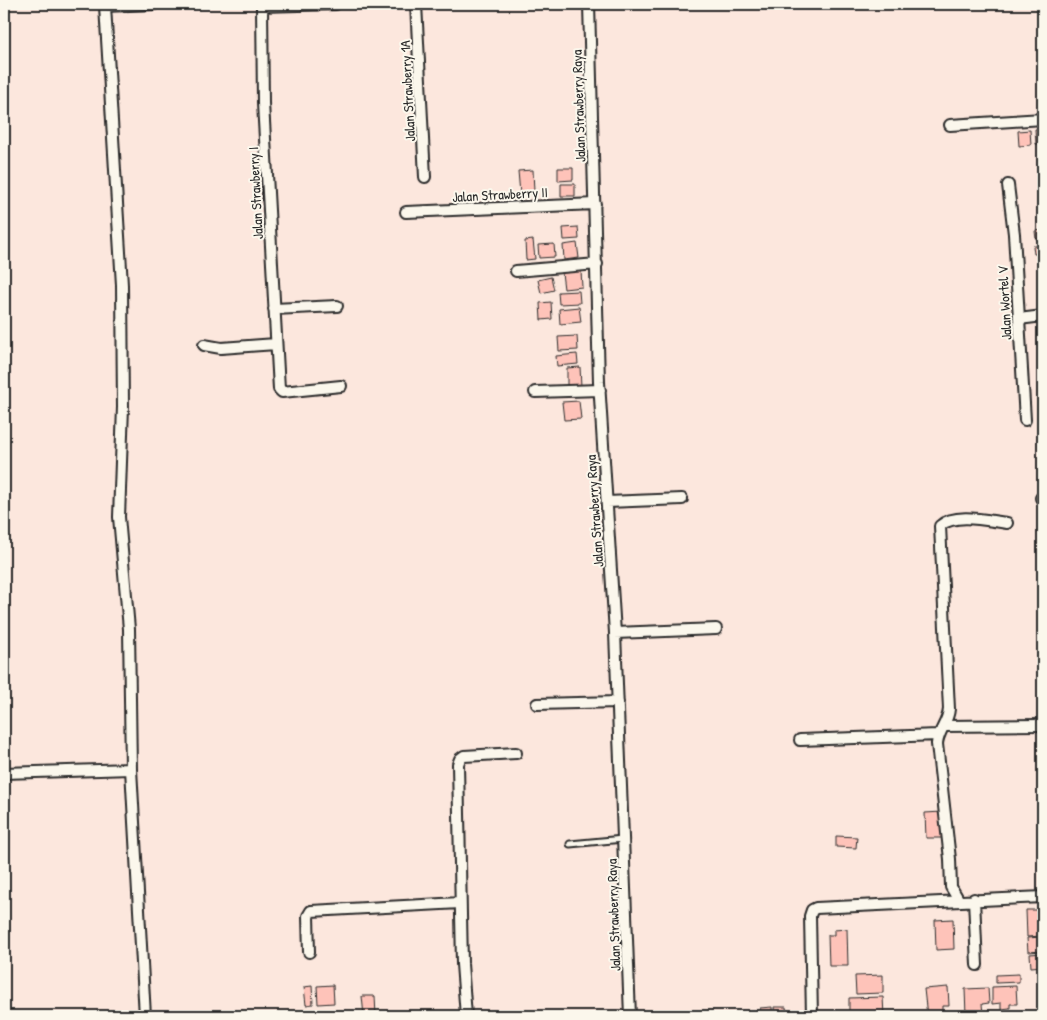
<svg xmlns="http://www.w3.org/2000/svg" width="1047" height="1020" viewBox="0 0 1047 1020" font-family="'Patrick Hand',sans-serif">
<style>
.building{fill:#fec3b9;stroke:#2b2b2b}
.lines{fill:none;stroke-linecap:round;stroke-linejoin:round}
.lane-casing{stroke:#2b2b2b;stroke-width:9}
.street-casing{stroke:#2b2b2b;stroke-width:14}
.lane{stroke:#fbf7ec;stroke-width:5}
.street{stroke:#fbf7ec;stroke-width:10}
.labels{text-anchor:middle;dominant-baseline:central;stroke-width:4;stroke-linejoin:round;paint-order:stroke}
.street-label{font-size:14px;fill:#2b2b2b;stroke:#fbf7ec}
</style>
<rect width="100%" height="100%" fill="#fce7dd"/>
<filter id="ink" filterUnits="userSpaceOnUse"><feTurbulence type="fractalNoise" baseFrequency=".02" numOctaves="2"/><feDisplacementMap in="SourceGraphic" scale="10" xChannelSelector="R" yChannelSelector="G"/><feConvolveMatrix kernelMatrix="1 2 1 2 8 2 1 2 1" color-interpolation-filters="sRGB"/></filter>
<g filter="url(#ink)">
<path class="building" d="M1035,129H1043V144H1036Z
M1030,130L1031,145L1019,146L1018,131Z
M558,168H573V180L558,181Z
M533,170L534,192L520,194L518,171Z
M561,184H575V196H561Z
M578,227L579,239L564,240L563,228Z
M1043,230V243H1040V239H1036L1035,231Z
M533,240L535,259L526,260L525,241Z
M577,243L579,258L564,260L563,245Z
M554,244L555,257L539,258L538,245Z
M1033,246H1043V258H1040V254H1034Z
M581,271L582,287L564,289L562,273Z
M551,277L554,290L541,293L538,280Z
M579,291L580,303L559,304L558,292Z
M551,302L552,319L541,320L540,303Z
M579,307L581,322L560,324L559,309Z
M577,336L578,350L559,351L558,337Z
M577,354L578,364L557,366L556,356Z
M580,367L581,386H567V368Z
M579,401L581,419L564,420L562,402Z
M942,812L944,838H926L925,813Z
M836,836L857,837L856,848L836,847Z
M1026,910H1041L1042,936L1027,937Z
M953,919L954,949L936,950L935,920Z
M847,929L848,966H829L828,935H834V930Z
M1042,937L1043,951L1028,952L1027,938Z
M1043,953V966L1031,967L1030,954Z
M1019,974V982L996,983V975Z
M883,975V993L856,994L855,976Z
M333,985L334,1003L318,1004L317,986Z
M312,986L313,1004L306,1005L304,987Z
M1016,986L1017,1004H1010V1008L1001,1009V1003L992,1004V987Z
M948,987L949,1006H942V1016H927L924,989Z
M988,988L989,1003L982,1004L983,1014L966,1015L965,989Z
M362,996H375L376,1016H364Z
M883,997L884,1016H849V998Z
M772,1007V1016H761L760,1008Z
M774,1007H786L787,1016H775Z
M746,1012H757V1016H746Z"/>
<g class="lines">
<defs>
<path id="lane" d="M570,844L623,839"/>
<path id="street" d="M336,4L262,6L263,103L279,389L282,392L341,386
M416,4L425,177
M589,4L599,382L615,633L630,1016
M950,125L1043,119
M1008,185L1014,234L1025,420
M406,212L595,204
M516,271L597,264
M274,309L337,306
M1019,319L1043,316
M204,345L221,348L276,344
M535,392L600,390
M1041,498L1043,497
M607,502L682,499
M615,633L716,629
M537,704L618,702
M944,726L1043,725
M800,740L938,735
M4,773L131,769
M958,899L951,887L950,859L937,744C938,731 948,723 949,709L940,526C955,512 989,521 1007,523
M974,899L977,965
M309,952L308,916L311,911L460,903
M145,1016L131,769L129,629L119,517L123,407L122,285L105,6L154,4
M466,1016L462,964L458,764L460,759L464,756L516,753
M812,1016L810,916L812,910L816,908L1043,897"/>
</defs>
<use href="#lane" class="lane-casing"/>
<use href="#street" class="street-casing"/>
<use href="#lane" class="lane"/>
<use href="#street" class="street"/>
</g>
</g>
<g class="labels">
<g class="street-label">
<text transform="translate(407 91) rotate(-93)">Jalan Strawberry 1A</text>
<text transform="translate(578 106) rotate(-92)">Jalan Strawberry Raya</text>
<text transform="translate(255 193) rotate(-93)">Jalan Strawberry I</text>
<text transform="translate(500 194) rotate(-3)">Jalan Strawberry II</text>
<text transform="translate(1004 303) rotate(-93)">Jalan Wortel V</text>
<text transform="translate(594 511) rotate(-94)">Jalan Strawberry Raya</text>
<text transform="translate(613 915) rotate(-92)">Jalan Strawberry Raya</text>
</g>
</g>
<rect width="1047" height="1020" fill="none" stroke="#fbf7ec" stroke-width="20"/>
<rect x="10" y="10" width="1027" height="1000" fill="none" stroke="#2b2b2b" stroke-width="2" filter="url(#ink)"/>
</svg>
